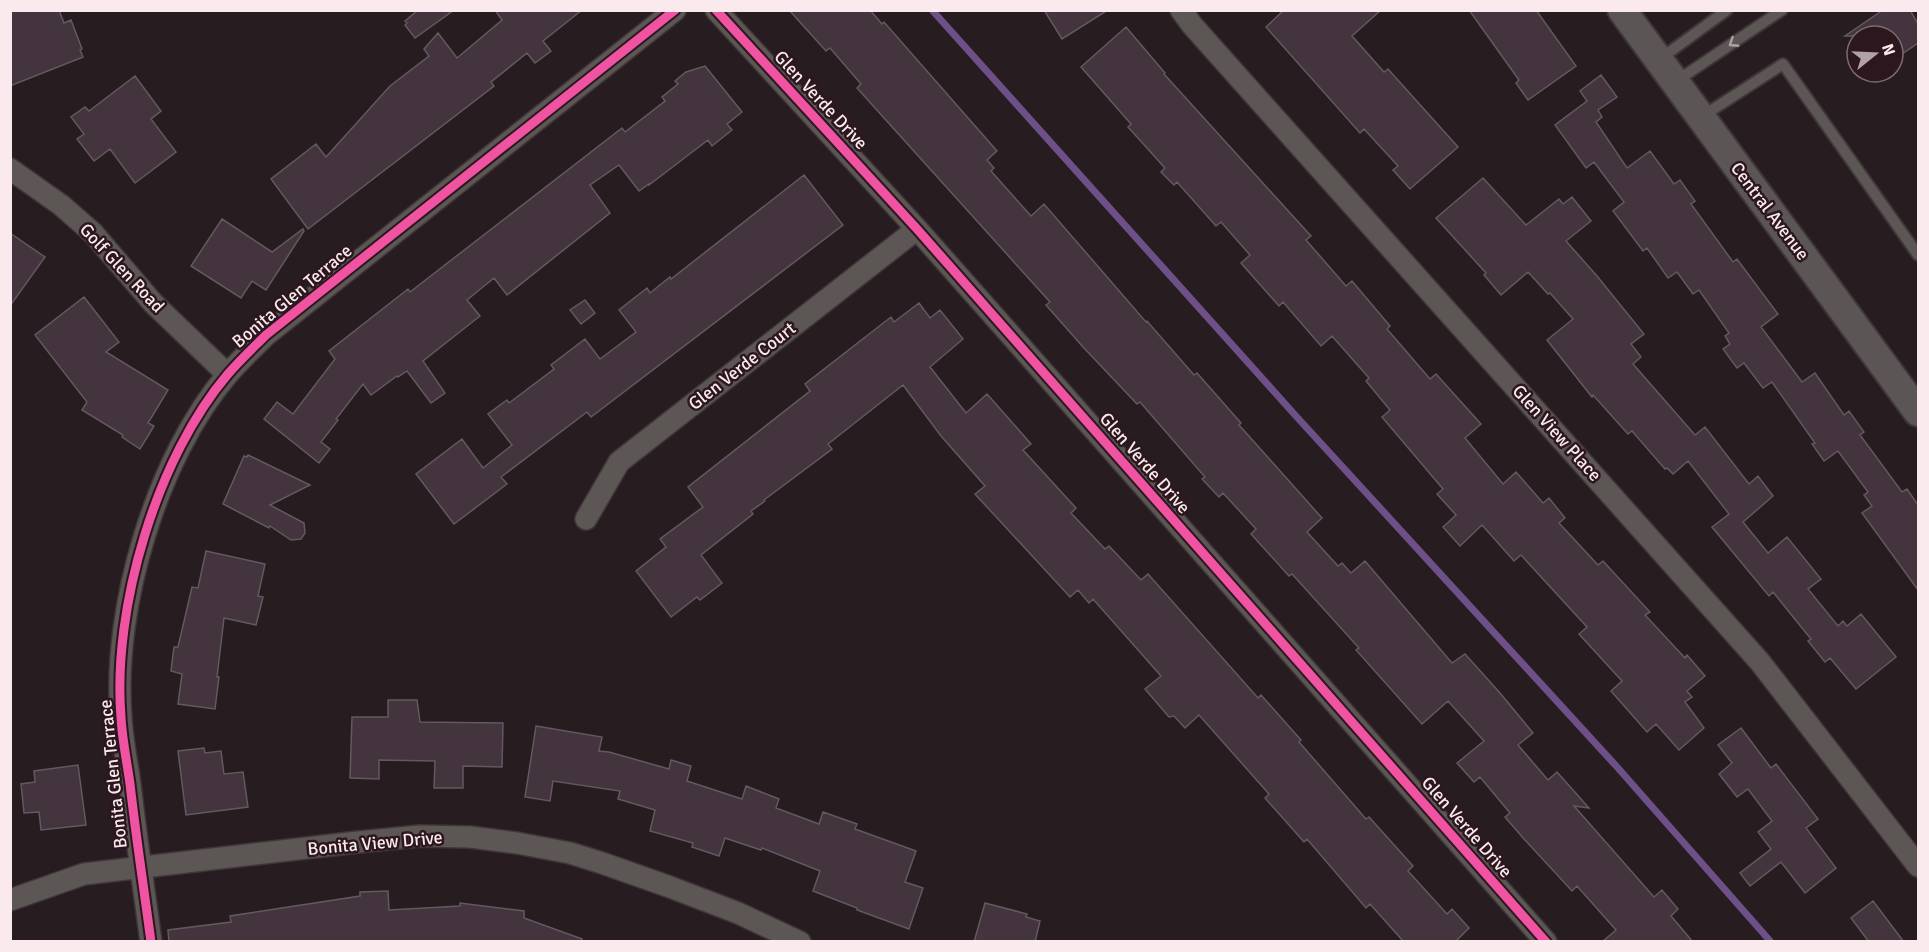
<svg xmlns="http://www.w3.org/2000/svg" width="1929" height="952" viewBox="0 0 1929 952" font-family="Signika,sans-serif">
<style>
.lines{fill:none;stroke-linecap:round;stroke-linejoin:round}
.stream{stroke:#6d5088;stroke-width:7}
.building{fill:#44343e;stroke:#625a5e;stroke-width:1.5}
.lane-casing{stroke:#3f3639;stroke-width:14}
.street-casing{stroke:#3f3639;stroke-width:24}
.secondary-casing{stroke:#3f3639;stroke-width:32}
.lane{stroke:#5c5655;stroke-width:10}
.street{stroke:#5c5655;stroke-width:21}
.secondary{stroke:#5b5555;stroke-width:28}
.cycleway-casing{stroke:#2c171e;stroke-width:13}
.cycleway{stroke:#f153a3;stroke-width:9}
.oneway{stroke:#aba0a2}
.labels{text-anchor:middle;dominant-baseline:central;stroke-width:5;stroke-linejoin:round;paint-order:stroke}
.street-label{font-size:18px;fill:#faeaee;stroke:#2c171e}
</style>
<rect width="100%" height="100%" fill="#271c1f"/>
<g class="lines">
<path class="stream" d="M932,10L1295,415L1618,768L1771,942"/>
</g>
<path class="building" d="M10,10H59L64,23L71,20L82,49L80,50L83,57L10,86Z
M418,10H454L415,38L405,25L407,23L405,21Z
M495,10H582L543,41L551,51L535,63L527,53L491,82L494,86L308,229L271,179L316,144L326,157L390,86L429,56L424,49L438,33L457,58L502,20Z
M789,10H870L882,24L884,22L997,151L987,160L994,168L991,171L1031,216L1044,204L1146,322L1147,321L1194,375L1197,373L1241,423L1239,425L1322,518L1307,532L1338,566L1342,563L1351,573L1365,561L1452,663L1465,654L1500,693L1533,733L1518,745L1548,780L1557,772L1589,808L1574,806L1654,897L1662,890L1678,909L1671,916L1693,942H1602L1616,930L1577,886L1572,891L1524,839L1505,817L1510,813L1480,777L1474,782L1457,763L1484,741L1448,701L1422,724L1356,650L1359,648L1292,574L1289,576L1251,534L1256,529L1223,493L1219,497L1202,479L1205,477L1140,402L1137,404L1083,347L1046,305L1050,302L857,88L861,84L830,48L826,51Z
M1044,10H1108L1062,39Z
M1284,10H1381L1352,36L1384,72L1388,69L1458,147L1410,189L1393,170L1398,166L1364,129L1360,133L1266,27Z
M1469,10H1536L1576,66L1528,100L1516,83L1519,80Z
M1883,10H1910L1918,24V43L1893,60V36H1845Z
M1126,27L1165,73L1164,74L1311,236L1306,240L1346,286L1352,281L1390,326L1387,329L1430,379L1436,374L1481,424L1465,438L1503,484L1516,472L1543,503L1549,498L1565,518L1559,523L1598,565L1603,561L1650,612L1645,615L1685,658L1687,655L1705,676L1687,691L1692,697L1685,702L1704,728L1679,750L1656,724L1647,732L1611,691L1622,681L1579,634L1587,627L1521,555L1514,561L1482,525L1460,546L1443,527L1456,515L1437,494L1443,489L1382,417L1390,410L1366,381L1369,378L1332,336L1321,346L1283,302L1279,306L1241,263L1250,255L1221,222L1216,226L1177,182L1174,185L1161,172L1165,168L1128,127L1131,124L1081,67Z
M705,66L742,112L727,124L732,130L712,146L708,140L649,185V184L639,191L619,165L590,185L610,213L507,295L494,278L467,300L480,316L423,361L445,393L431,403L407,371L398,377L397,376L371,395L363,384L336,419L338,420L321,442L330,449L319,463L264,419L277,402L293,414L335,359L329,351L408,289L410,292L622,128L625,132L665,101L662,97L678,84L675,81L686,72Z
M1601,75L1617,97L1598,110L1602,117L1596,122L1627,168L1650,151L1674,184L1680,180L1695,201L1691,204L1733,262L1737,259L1778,314L1761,327L1802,382L1815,373L1844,415L1849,411L1864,432L1860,435L1902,492L1907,489L1918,505V590L1862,513L1872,506L1864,495L1868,492L1838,451L1824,461L1812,444L1815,443L1772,382L1763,388L1744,363L1737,368L1723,349L1730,344L1725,336L1729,333L1699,290L1693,294L1677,272L1668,278L1647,248L1643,251L1613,211L1624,202L1594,162L1586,168L1555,125L1587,101L1580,91Z
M135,76L161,111L151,119L176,152L135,183L110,149L94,161L77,139L84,134L71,117L85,107L89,111Z
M804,175L843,225L591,417L587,412L501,477L507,484L454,524L416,474L462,439L483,468L512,445L488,414L507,400L509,403L554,369L551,365L585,339L600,359L636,332L619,310L647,288L650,293L670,277L671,279Z
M1483,178L1526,225L1559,199L1563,204L1572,197L1591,221L1566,241L1597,276L1644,334L1631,344L1641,357L1633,364L1695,435L1705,427L1749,484L1758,476L1773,496L1743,522L1768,553L1787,537L1821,579L1808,589L1838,626L1843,621L1847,626L1861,614L1896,657L1856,689L1830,658L1825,662L1808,641L1811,639L1773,592L1769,596L1712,527L1729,514L1688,461L1673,474L1667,468L1665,469L1632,431L1628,434L1593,395L1592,397L1547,340L1573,319L1550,293L1548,294L1528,272L1501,295L1484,275L1486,273L1436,218Z
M222,219L272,252L303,229L304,231L266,290L252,281L241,298L191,266Z
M10,233L45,257L10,306Z
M84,297L119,342L106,352L168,390L148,423L154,426L140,449L122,437L123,435L82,410L87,402L35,335Z
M585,300L595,313L581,324L570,310Z
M919,303L930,318L940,310L963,339L930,367L966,413L987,394L1031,444L1023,450L1076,508L1071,513L1105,549L1109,546L1141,580L1148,574L1258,698L1261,695L1301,740L1299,742L1366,819L1369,817L1413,866L1408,871L1447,914L1452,909L1469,928L1455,942H1404L1370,904L1366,908L1307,839L1304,842L1265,798L1269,794L1199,715L1185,728L1174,716L1169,717L1145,689L1161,676L1093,599L1089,603L1078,590L1070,597L975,494L985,486L941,436L903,385L828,444L832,449L764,500L765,501L751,511L753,514L701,555L722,583L700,600L697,597L671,617L636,571L666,547L660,539L703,507L688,487L810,391L805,384L891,317L894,322Z
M248,455L310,485L270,505L304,523L305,533L301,539L291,540L270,526L269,528L223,504L244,456L247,457Z
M206,551L265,564L258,596L263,597L256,625L224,618L217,677H219L215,709L178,704L182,674L171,671L174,647H178L192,587L198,588Z
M388,700H417L420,722L503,723L502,767L463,766V788H434L435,761L379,760V779L350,778L352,717H388Z
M536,726L602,737L599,751L609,752L669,769L671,760L691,766L687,781L742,799L746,786L779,799L776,808L819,824L823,812L857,824L855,829L916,851L905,882L923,888L909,929L857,910V908L813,891L820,871L762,848L761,850L725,838L719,856L692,847L693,843L650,831L655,810L618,799L620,791L553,781L550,801L525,797Z
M1741,728L1771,768L1776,764L1818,819L1806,828L1836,868L1805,893L1781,862L1750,886L1740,873L1771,849L1758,832L1772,821L1748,789L1737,797L1719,774L1732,763L1718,745Z
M204,748L205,753L221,751L224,774L243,772L248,807L186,815L178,751Z
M78,765L86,825L41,830L39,812L24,813L21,784L35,782L34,771Z
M388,891L389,910L460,906V903L524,911V918L582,939L581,942H169L168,930L231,922L230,916L360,896V892Z
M1873,901L1904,942H1869L1851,918Z
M985,903L1027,914L1026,917L1040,921L1035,942H974Z"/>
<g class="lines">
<defs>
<path id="lane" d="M1660,59L1727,10
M1675,82L1782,10
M1701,117L1783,64L1918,255"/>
<path id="street" d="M716,10L917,229L1546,942
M1181,10L1192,25L1760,662L1918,866
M10,169L61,205L93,233L153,303L227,374
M586,519L619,462L917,229
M10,900L84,874L358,842L420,836L470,837L517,843L570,853L602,863L670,887L738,913L800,942
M151,942C144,889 136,837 130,784C127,762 122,739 121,717C112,608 157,457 228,374C240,360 253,348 266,335L675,10"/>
<path id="secondary" d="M1622,10L1918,412"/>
</defs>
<use href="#lane" class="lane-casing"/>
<use href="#street" class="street-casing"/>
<use href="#secondary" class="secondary-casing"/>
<use href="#lane" class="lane"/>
<use href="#street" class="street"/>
<use href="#secondary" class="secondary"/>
<defs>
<path id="cycleway" d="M716,10L917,229L1546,942
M151,942C144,889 136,837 130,784C127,762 122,739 121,717C112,608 157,457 228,374C240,360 253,348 266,335L675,10"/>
</defs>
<use href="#cycleway" class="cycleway-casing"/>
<use href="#cycleway" class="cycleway"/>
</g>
<defs><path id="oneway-chevron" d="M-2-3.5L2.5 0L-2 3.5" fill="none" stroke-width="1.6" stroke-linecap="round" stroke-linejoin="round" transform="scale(1.5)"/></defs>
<use class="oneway" href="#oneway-chevron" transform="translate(1733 43) rotate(147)"/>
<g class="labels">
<g class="street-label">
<text transform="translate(821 100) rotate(47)">Glen Verde Drive</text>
<text transform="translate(1770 211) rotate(53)">Central Avenue</text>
<text transform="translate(122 268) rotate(47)">Golf Glen Road</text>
<text transform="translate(292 296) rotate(-40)">Bonita Glen Terrace</text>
<text transform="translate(742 366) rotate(-38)">Glen Verde Court</text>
<text transform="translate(1557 433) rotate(48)">Glen View Place</text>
<text transform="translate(1145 463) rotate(49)">Glen Verde Drive</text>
<text transform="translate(113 774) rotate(-96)">Bonita Glen Terrace</text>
<text transform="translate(1467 827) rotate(49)">Glen Verde Drive</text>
<text transform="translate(375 843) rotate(-5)">Bonita View Drive</text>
</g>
</g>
<rect width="1929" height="952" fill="none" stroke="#faeaee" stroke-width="24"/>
<g transform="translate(1875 54) rotate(72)"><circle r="28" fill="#2c171e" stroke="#7e6b71" stroke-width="1.5"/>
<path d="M0-4.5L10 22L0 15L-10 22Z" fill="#b0a2a6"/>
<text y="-9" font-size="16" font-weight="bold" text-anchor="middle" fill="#faeaee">N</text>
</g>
</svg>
